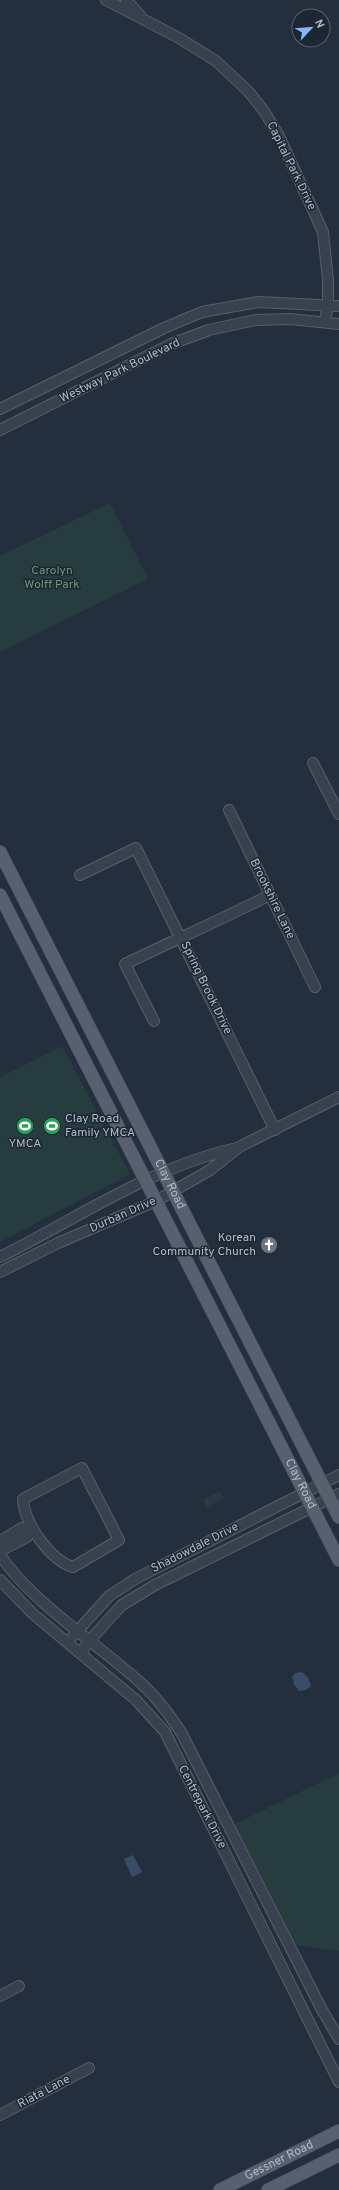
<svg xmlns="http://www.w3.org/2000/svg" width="339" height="2190" viewBox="0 0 339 2190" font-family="Overpass,sans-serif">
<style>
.green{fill:#263c3f}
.water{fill:#394c67}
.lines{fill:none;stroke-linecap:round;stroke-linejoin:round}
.minor-casing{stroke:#565f6c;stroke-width:12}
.major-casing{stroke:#414a57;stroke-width:14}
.minor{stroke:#38414e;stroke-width:10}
.major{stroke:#56606e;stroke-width:13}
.labels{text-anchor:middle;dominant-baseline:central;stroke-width:3;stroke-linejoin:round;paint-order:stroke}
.street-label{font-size:12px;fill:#b4bcc9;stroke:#1d2633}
.park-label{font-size:12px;fill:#6b9a76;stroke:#1d2633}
.poi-label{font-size:12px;fill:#b4bcc9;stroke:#1d2633;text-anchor:start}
</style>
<rect width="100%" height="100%" fill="#242f3e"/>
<path class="green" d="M110,503L148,579L0,652V556Z
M62,1046L130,1174L0,1242V1077Z
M220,1491L224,1498L207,1507L203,1499Z
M339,1773V1951L296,1945L235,1824Z"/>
<path class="water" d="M302,1672L308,1677L311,1686L306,1690L299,1691L293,1683L294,1682L292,1677L295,1673Z
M133,1855L142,1872L132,1877L124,1859Z"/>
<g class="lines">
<defs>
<path id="minor" d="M106,0L179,38L216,61L249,92L264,111L279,136L323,232L328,280V305L325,321
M126,0L140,15
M0,409L164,328L202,312L258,302L339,306
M0,430L171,344L209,330L255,320L290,319L339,324
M313,763L339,814
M229,810L315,987
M80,875L136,848L275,1130
M154,1021L125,964C173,941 222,919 270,895
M0,1257C78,1218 151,1167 237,1148
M0,1272L58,1243L156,1201L210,1170L239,1147L339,1097
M82,1468L119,1540L73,1567C50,1560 24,1523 23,1499Z
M0,1544L2,1540L22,1528L29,1531
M0,1547L6,1548L27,1537L32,1529
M0,1555C34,1605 99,1644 144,1686C159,1700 171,1717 182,1734L321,2008L339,2039
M0,1580L33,1614L136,1700L165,1732L339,2082
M73,1636L109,1596L135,1579L339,1475
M81,1653L89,1641L122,1605L155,1585L339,1494
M0,1996L19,1986
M0,2115L89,2068"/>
<g id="major">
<path id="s1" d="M0,852L339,1517"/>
<path id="s2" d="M0,895L339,1560"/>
<path id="s3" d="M220,2190L339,2131"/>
<path d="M268,2190L339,2155"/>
</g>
</defs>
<use href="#minor" class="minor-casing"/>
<use href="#major" class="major-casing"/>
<use href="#minor" class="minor"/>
<use href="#major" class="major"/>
</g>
<defs>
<symbol id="stadium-disc" viewBox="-11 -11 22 22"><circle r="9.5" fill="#2e9e5b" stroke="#1d2633"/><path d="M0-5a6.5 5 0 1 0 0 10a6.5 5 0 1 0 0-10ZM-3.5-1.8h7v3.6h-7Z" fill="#fff"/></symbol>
<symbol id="church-disc" viewBox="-11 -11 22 22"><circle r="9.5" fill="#6b7280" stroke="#1d2633"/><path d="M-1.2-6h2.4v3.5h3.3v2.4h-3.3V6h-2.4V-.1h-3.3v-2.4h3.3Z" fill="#fff"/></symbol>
</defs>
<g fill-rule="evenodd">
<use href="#stadium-disc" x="15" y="1116" width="20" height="20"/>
<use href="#stadium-disc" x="42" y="1116" width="20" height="20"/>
<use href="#church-disc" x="259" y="1235" width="20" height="20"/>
</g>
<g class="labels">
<g class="street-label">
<text transform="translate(291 166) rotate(64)">Capital Park Drive</text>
<text transform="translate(120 371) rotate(-26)">Westway Park Boulevard</text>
<text transform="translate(272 899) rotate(64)">Brookshire Lane</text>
<text transform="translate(206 988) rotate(64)">Spring Brook Drive</text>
<text stroke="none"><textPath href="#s1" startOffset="373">Clay Road</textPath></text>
<text transform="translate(123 1215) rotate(-24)">Durban Drive</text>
<text stroke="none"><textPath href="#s2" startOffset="661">Clay Road</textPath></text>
<text transform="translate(195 1548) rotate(-27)">Shadowdale Drive</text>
<text transform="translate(202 1807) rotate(63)">Centrepark Drive</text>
<text transform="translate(44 2092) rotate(-28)">Riata Lane</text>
<text stroke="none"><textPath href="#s3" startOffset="66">Gessner Road</textPath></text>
</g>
<g class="park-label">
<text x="52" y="571">Carolyn<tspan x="52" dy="14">Wolff Park</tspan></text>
</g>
<g class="poi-label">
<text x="65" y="1119">Clay Road<tspan x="65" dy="14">Family YMCA</tspan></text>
<text x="25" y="1144" text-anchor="middle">YMCA</text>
<text x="256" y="1238" text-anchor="end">Korean<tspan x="256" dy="14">Community Church</tspan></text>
</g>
</g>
<g transform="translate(311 28) rotate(64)"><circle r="19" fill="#1d2633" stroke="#59626f"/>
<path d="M0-3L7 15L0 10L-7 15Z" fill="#8ab4f8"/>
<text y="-6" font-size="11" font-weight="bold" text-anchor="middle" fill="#b4bcc9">N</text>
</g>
</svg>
